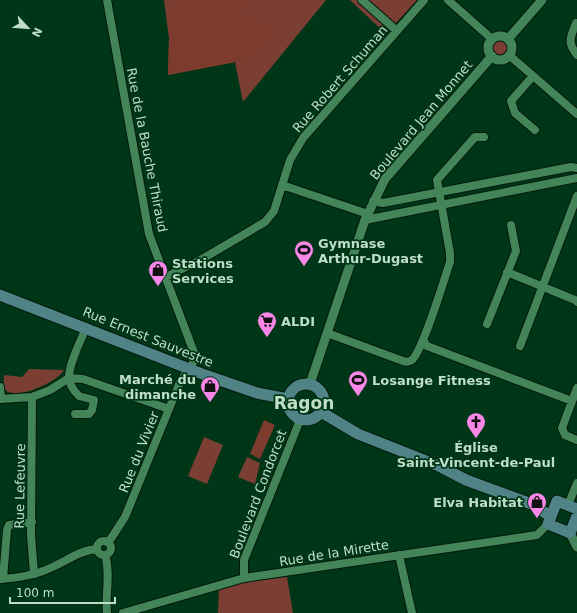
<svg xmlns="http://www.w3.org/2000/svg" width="577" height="613" viewBox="0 0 577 613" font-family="'DejaVu Sans',sans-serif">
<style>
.green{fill:#7a3e32}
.forest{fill:#7d3b2e}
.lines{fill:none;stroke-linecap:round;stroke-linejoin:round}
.minor-casing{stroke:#05190c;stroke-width:10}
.tertiary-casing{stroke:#05190c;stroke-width:11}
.secondary-casing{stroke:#05190c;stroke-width:13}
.minor{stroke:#438458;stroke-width:8}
.tertiary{stroke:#438458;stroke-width:9}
.secondary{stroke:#508386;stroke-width:11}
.labels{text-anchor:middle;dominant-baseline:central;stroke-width:3.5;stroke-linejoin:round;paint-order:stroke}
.street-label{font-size:13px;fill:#bedec6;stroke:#003618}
.poi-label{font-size:13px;font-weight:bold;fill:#bedec6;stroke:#003618;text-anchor:start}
.district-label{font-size:17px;font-weight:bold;fill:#bedec6;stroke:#003618}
</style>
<rect width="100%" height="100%" fill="#003618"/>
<path class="green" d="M164,0H326L243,102L235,62L168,75L169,39Z
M350,0H417L386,34Z
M492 47a8 8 0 1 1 16 0a8 8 0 1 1-16 0Z
M29,369L64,370C57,382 21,398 9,392C2,390 4,381 4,375L22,377Z
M204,437L223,445L207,484L188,476Z
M247,457L260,463L255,484L238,477Z
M287,577L293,613H218L219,585Z"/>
<path class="forest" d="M183,0H250L242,14L276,29L256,58L168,75L169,39L172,3Z
M264,420L275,425L260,459L250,454Z"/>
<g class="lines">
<defs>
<path id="minor" d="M107,0L149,234L195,355L193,363L180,382L125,517L108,543
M362,0L397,31
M448,0L492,39
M576,23C570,38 567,42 577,55
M509,55L577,114
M533,76L511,101L515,113L535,130
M282,185L368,214
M373,201L383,203L571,167L577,168
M365,220L577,178
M507,272L575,300L577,302
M166,277L202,259L265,222L274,211L290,160L303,138L424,0
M487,324L516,251L511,225
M327,333L403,361C406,362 409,362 412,360C423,350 444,280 450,262V253L437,180L475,137H484
M423,340L427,346L572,401
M520,346L577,196
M0,387L1,399
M577,388L562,428L565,435L577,440
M32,397L31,535L34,574
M0,399L32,397L50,390L69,378L83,379L169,409
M75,414H89L92,410L94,400L79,396C74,391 69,385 69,377C69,363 81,341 86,327
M568,505L577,483
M97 548a7 7 0 1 1 14 0a7 7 0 1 1-14 0Z
M105,555C111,573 105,594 107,613
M399,555L412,613
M244,578V560L300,420
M0,579C17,578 33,576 48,569C64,563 79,550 97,549
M3,579L7,530L9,525L32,522
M123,613L244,578L537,535L548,524"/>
<path id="tertiary" d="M488 48a12 12 0 1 1 24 0a12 12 0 1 1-24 0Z
M508,39L542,0
M310,384L365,220L385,179L492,56
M570,533L577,547"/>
<path id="secondary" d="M0,295L205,375L257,393L288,399
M288 402a18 18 0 1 1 36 0a18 18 0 1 1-36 0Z
M321,412L358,434L439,466L466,480L534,505L551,517
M577,509L557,501L548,524L570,533L577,516"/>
</defs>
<use href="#minor" class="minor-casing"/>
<use href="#tertiary" class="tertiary-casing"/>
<use href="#secondary" class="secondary-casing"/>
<use href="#minor" class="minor"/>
<use href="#tertiary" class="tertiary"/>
<use href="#secondary" class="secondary"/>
</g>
<defs>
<symbol id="stadium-pin" viewBox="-11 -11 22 30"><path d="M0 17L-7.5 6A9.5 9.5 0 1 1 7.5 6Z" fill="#f987e8" stroke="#003618"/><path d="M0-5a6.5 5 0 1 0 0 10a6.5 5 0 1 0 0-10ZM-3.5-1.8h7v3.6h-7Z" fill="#111"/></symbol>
<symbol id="shop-pin" viewBox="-11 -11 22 30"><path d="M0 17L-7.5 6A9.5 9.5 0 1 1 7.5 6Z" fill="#f987e8" stroke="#003618"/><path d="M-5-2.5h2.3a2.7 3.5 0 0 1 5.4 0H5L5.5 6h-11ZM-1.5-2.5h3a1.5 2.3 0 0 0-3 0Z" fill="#111"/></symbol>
<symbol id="supermarket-pin" viewBox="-11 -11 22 30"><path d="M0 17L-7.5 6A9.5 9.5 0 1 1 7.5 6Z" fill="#f987e8" stroke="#003618"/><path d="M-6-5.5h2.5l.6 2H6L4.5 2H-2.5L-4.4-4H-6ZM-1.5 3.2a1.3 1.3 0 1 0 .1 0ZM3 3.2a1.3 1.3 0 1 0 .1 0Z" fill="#111"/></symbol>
<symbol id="church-pin" viewBox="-11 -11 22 30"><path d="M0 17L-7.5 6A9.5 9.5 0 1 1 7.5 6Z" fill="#f987e8" stroke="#003618"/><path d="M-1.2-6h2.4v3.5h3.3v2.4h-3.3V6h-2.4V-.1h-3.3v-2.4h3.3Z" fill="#111"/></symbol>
</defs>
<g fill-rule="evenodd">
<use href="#stadium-pin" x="293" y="239" width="22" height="30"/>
<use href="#shop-pin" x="147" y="259" width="22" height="30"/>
<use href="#supermarket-pin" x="256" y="310" width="22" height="30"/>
<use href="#stadium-pin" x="347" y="369" width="22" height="30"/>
<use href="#shop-pin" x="199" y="375" width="22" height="30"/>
<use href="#church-pin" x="465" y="411" width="22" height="30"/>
<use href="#shop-pin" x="526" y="491" width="22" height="30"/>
</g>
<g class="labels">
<g class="street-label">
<text transform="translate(340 79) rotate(-49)">Rue Robert Schuman</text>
<text transform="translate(421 120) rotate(-50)">Boulevard Jean Monnet</text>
<text transform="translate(147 150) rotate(79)">Rue de la Bauche Thiraud</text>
<text transform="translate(148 337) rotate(22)">Rue Ernest Sauvestre</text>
<text transform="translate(139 452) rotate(-68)">Rue du Vivier</text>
<text transform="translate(20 486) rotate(-89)">Rue Lefeuvre</text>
<text transform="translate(258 494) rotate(-69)">Boulevard Condorcet</text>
<text transform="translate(334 553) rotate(-9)">Rue de la Mirette</text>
</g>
<g class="poi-label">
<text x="318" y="243">Gymnase<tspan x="318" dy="15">Arthur-Dugast</tspan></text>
<text x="172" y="263">Stations<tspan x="172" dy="15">Services</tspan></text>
<text x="281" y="321">ALDI</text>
<text x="196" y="379" text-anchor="end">Marché du<tspan x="196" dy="15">dimanche</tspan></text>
<text x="372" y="380">Losange Fitness</text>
<text x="476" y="447" text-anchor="middle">Église<tspan x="476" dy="15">Saint-Vincent-de-Paul</tspan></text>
<text x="523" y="502" text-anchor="end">Elva Habitat</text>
</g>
<g class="district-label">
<text x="304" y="403">Ragon</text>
</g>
</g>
<g transform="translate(28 28) rotate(116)" stroke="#003618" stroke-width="3" paint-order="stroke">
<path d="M0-3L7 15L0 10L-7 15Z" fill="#bedec6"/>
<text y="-6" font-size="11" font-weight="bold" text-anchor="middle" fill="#bedec6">N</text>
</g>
<path d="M10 597v6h105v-6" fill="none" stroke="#bedec6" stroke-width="2"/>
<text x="16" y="597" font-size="12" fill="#bedec6" stroke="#003618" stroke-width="3" paint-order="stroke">100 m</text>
</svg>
